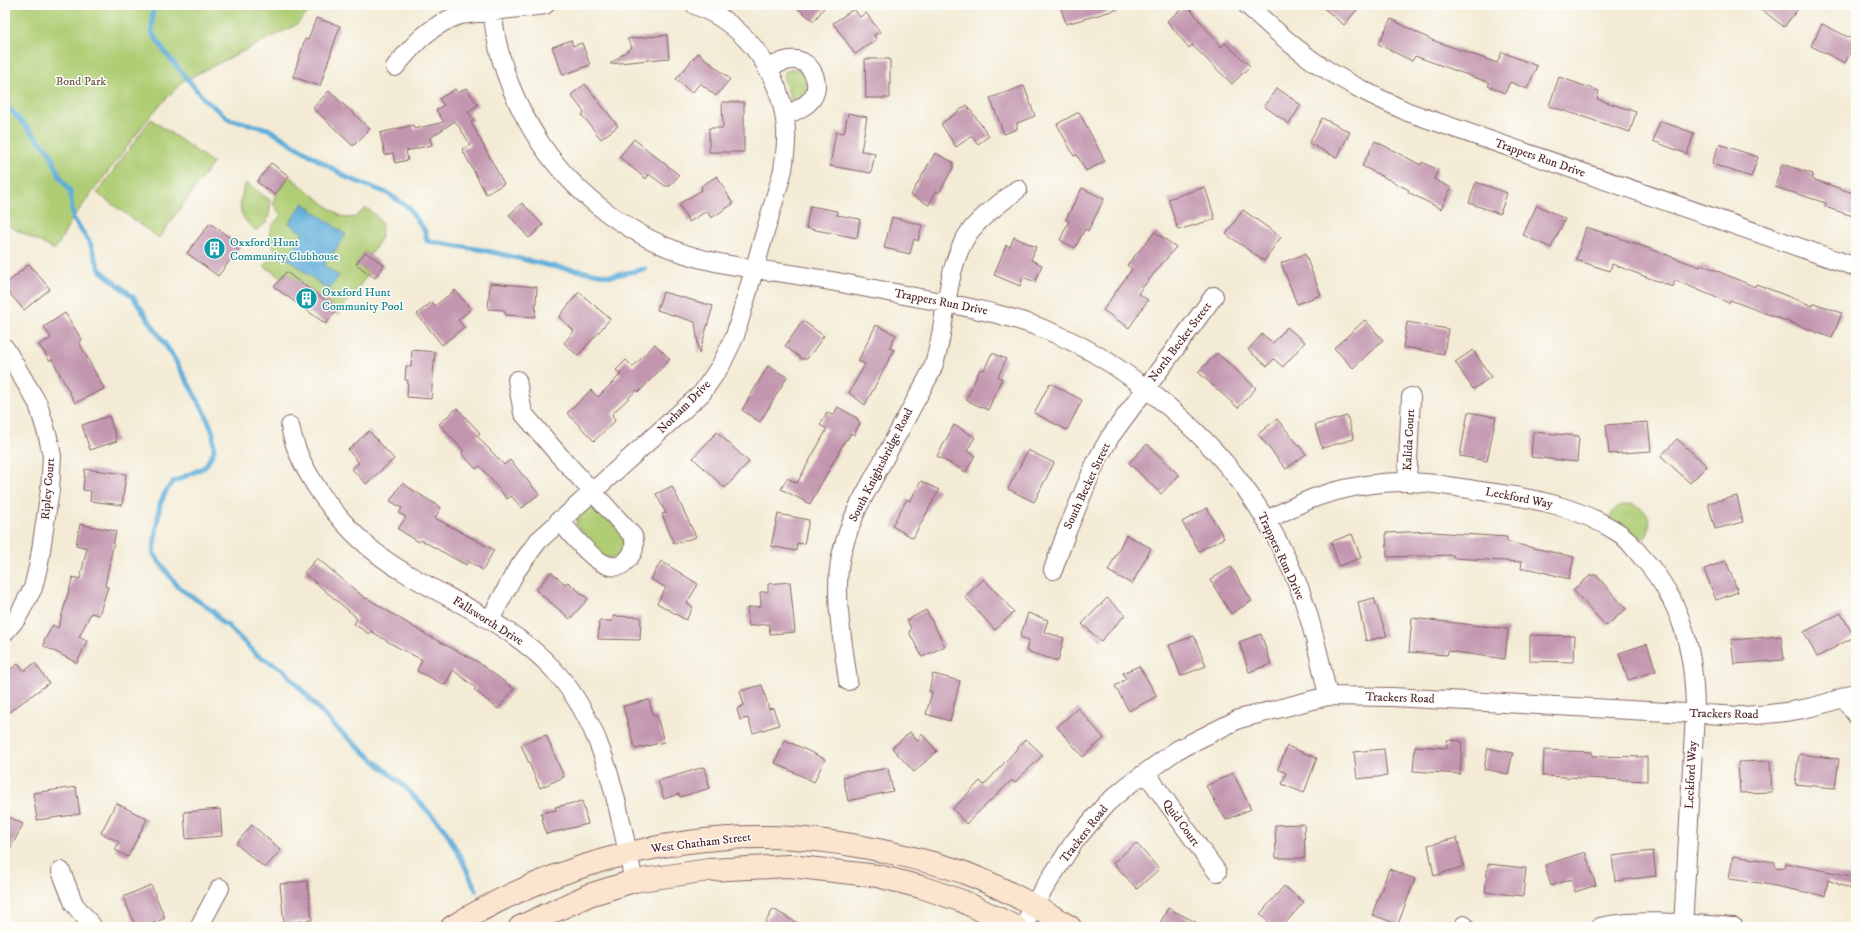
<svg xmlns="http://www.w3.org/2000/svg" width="1861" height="932" viewBox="0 0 1861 932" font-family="'IM FELL DW Pica',serif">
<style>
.green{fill:#afcd74;stroke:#7c7650}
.water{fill:#5fadd9;stroke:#546682}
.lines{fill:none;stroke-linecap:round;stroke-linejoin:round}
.stream{stroke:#5fadd9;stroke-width:5}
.building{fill:#c296af}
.street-casing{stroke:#856666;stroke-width:20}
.secondary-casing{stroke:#856666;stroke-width:24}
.street{stroke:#fff;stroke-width:18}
.secondary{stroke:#fbe5cf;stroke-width:22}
.labels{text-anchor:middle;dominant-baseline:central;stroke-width:3;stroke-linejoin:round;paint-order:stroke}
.park-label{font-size:12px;fill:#685341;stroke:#fdfcf7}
.street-label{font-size:12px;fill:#4a1f2b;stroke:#fdfcf7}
.culture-label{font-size:12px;fill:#0d838f;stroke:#fdfcf7;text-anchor:start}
</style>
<rect width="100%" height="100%" fill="#fdfcf7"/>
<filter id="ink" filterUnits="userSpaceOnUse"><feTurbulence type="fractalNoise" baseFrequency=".025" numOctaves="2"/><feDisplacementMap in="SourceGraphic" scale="8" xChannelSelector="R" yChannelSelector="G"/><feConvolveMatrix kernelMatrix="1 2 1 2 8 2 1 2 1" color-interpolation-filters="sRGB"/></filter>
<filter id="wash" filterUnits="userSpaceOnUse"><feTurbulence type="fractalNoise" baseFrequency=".012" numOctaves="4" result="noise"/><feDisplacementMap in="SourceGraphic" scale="16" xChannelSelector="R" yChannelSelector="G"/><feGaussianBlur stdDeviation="0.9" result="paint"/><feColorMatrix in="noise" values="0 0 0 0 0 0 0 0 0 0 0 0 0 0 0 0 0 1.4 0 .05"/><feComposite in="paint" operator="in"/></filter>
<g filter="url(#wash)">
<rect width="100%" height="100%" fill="#f3ebd5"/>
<path class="green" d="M5,5H316L296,25L183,81L150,116L73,218L55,250L5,224Z
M793,69L800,70L810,81L808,95L795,102L791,99L783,77L786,71Z
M151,119L213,163L159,238L97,193Z
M289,176L339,215L347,218L355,217L366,208C389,221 384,238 370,255L365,252L356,264L369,273L338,315L335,312L336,309L286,272L281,278L264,266L276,250C262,239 271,226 281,215L273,204L275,195Z
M246,183L270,200C270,213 270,224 256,230C236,216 238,203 246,183Z
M595,504L628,540L620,559L604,557L576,525L578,517Z
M1632,504C1650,511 1653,520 1646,537L1639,540L1610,518C1614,506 1621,505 1632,504Z"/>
<path class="water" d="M303,203L346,235L324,265L339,276L328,290L287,258L303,234L289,223Z"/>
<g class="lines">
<path class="stream" d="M153,5L152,33L168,56L205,100L229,119L268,129L348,178L387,193L408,207L425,231L427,241L483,250L551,266L611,276L645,269
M5,104L50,152L59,175L70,191L73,218L90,243L100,270L133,297L171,353L205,413L213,433L214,451L205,467L173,482L166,491L160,504L153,553L178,587L213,611L223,624H226L257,655L284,670L334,726L404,786L444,828L462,860L476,890"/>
</g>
<g id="blocks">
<path class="building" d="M793,5H826L814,21Z
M1060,5H1119V9L1066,24Z
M1187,5L1221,47L1225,43L1250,66L1232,84L1192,45L1189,48L1167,21Z
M1320,5H1361L1344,25Z
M1756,5H1801L1784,27Z
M854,9L860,17L866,13L880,32L874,35L876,40L855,54L833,23Z
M316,18L340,26L320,86L293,77L305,39L308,40Z
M1391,19L1432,40L1497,63L1502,52L1537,66L1527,89L1510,82L1505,93L1488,86L1490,83L1415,56L1412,61L1378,44Z
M1822,24L1856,41L1845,63L1811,46Z
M667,35L669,58L610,64L632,47L627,39Z
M571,40L573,46L582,43L590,65L563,75L552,47Z
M698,53L730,79L716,96L700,83L692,93L676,79Z
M865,59H890V98H866Z
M1559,77L1599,91L1597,99L1636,112L1630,132L1549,106Z
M585,84L618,126L601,139L582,115L584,112L571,95Z
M1024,86L1035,116L1017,123V129L1004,134L990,98Z
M466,88L478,105L468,112L474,120L471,122L504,184L486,194L462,149L471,145L455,121L430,138L432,145L406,151L408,160L395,163L393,153L385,155L380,133L413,125L414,129L444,122L436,110L444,105L439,99L455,89L458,93Z
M1277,88L1301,105L1289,124L1264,106Z
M329,91L370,129L353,146L313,108Z
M722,102H744V152H709V128H723Z
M967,105L989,136L978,144L972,136L956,147L941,124Z
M1079,112L1105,161L1086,171L1077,155L1074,156L1057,124Z
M848,113L867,117L861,151L875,153L871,173L830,166L836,132L844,133Z
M1322,118L1350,132L1337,158L1309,143Z
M1660,121L1694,133L1687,154L1653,141Z
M634,139L679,175L670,186H665L649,174L646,179L619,157Z
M1375,141L1421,165L1422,162L1438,170L1434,179L1451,188L1441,209L1408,192L1409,190L1362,166Z
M1719,144L1758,157L1751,177L1712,164Z
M935,153L953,162V168L939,193L936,191L929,205L911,195Z
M271,163L289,176L275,195L257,182Z
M1782,164L1813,174L1812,179L1856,194V217L1825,207L1826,203L1775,187Z
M717,176L733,204L711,218L707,211L689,222L679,204L702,190L701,186Z
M1476,182L1507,193L1500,214L1469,203Z
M1205,187L1215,219L1178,230L1168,199Z
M1082,188L1104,199L1088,231L1085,229L1075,248L1060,240L1069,221L1066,219Z
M522,203L543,225L529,238L509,215Z
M1537,205L1565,219L1551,248L1523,235Z
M810,206L837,211V215L860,219L857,238L806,228Z
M1243,210L1281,237L1264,261L1226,234Z
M892,217L922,225L918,241L914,239L910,254L884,248Z
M210,223L241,246L218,276L187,253Z
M1586,227L1631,242L1700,267L1701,264L1755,287L1756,284L1813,306L1814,303L1842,313L1832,338L1730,300L1729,303L1675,280L1673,287L1612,264L1610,271L1576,260Z
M1155,232L1176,247L1138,293L1148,300L1129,328L1103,310L1132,269L1127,265Z
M1014,237L1036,247L1031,260L1042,265L1035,282L1023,277L1020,286L994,275L1006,245L1010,247Z
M365,252L384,265L375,278L356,264Z
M1305,254L1321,295L1297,304L1281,263Z
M29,264L50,289L24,310L5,288V285Z
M286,272L337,309L326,324L274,287Z
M490,283L537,287L535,317L506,315L504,310L488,309Z
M455,290L471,309L458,320L464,327L442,345L417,314L432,302L435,306Z
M579,292L610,319L578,356L564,343L574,331L559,317Z
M663,292L713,306L699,354L695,322L657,310Z
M65,313L82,340L79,342L104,389L75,403L52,359L50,361L39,345L51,338L44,327Z
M1365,320L1383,340L1353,368L1334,348Z
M803,321L824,336L807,359H802L785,346Z
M1407,322L1448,329L1444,354L1403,347Z
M876,325L896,335L889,348L894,350L865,405L849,393L865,364L858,361Z
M1287,327L1305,342L1283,367L1274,359L1267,366L1248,350L1262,334L1273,343Z
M655,344L670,359L639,392L637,390L612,414L615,421L594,441L567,413L591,390L598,397L621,374L616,370L626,360L633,367Z
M412,350L435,352L431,399L407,397L408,380H405L406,366L411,367Z
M1473,350L1491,377L1473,389L1455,362Z
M992,353L1006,359L998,377L1002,378L988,410L966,400L980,369L984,370Z
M1217,353L1256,388L1238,408L1198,372Z
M768,366L787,377L760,422L742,410Z
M1050,383L1082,400L1067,430L1034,413Z
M838,407L858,419L857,421L860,423L854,435L851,433L847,440L846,439L810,504L781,489L787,478L797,483L827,429L820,425L827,412L833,416Z
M457,408L480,433L477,436L504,465L510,460L539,494L522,508L511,496L507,499L480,466L476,469L462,454L463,450L439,424Z
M1468,412L1496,417L1487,461L1460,456Z
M109,416L117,441L90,450L82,425Z
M1347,416L1354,439L1322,448L1315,425Z
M1277,419L1306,454L1286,469L1258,434Z
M1648,422L1651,451L1609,454L1606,425Z
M954,425L975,437L967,451L975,455L966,472L937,456Z
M369,431L394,459L366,484L352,469L359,463L348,450Z
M717,432L749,462L725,488L693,458Z
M1533,432L1579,436L1577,462L1531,457Z
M1677,439L1707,466L1690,483L1661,456Z
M1147,444L1179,475L1161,494L1129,463Z
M1028,450L1054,463L1034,502L1008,489Z
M85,469L126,474L122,505L90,501L91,491L83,490Z
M921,481L939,490L913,538L892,526L907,499L910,501Z
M402,483L441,508L435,518L494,550L483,570L468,561L466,565L421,540L419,542L398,529L406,517L399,513L402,508L390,501Z
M672,486L696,537L674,544L662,514L666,513L656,494Z
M1737,496L1743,522L1715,529L1708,503Z
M1207,508L1224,538L1199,551L1182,522Z
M778,514L809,520L804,544L797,543L796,551L771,546Z
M80,524L116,531L105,586L108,587L99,615L91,613L79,637L87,641L77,663L44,646V641L53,625L58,628L73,577L80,579L87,548L76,545Z
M1432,531V532L1507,537V542L1574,557L1569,579L1531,569H1521L1522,562L1453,558V555L1387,557L1386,533Z
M1352,534L1361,558L1339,566L1331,542Z
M1126,535L1151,548L1132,584L1108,571Z
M317,558L366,599L367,598L425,634L478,662L514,689L498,709L474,690L476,688L453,670L445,685L417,671L422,660L390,643L371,631L369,634L354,624L357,619L355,617V616L304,573Z
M661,561L698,584L687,603L693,607L686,620L657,603L666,588L651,579Z
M1726,561L1738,592L1716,600L1704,569Z
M1231,567L1252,601L1231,614L1210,580Z
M551,572L565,584L568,582L588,599L570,619L536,590Z
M1591,575H1596L1626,609L1606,626L1573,590Z
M984,579L1014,612L995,630L965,597Z
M790,582L795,632L770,634L769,624L749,626L747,608L761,606L760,592H768V584Z
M1107,598L1125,615L1101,641L1082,624Z
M1374,598L1387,636L1366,641L1358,602Z
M926,610L945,646L922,657L909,632L911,629L907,620Z
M1028,613L1048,620L1044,632L1064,638L1058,661L1026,651L1029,640L1020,637Z
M1841,613L1854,637L1817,657L1804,632Z
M613,616L641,617L640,640L598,639L599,621H613Z
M1412,618L1508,629L1505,659L1448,651L1447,655L1409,652Z
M1261,634L1271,664L1249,672L1239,642Z
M1530,635L1575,636L1574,662L1530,661Z
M1194,636L1206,666L1181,676L1169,645Z
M1781,636L1784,660L1734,664L1731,640Z
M1647,644L1656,671L1628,680L1619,653Z
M35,663L49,683L5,715V673L18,664L24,671Z
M1139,666L1157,696L1129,711L1115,686L1126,679L1123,673Z
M933,674L960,681L950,721L926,714L932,692L929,691Z
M762,685L769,709L773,708L779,725L753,733L748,718L740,720L737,709L744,705L740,691Z
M649,700L653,716H657L664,742L635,749L623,706Z
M1078,708L1104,738L1083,757L1057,727Z
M910,732L918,742L921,733L937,751L914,772L892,748Z
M546,735L564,777L540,788L521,745Z
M1026,739L1043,755L1014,783L1012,780L966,824L953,809L980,781L984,785Z
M785,740L825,759L814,782L775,763Z
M1447,740L1462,741L1460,774L1413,771L1415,746L1447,748Z
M1287,746L1317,758L1304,793L1282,784L1286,773L1278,769Z
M1488,748L1513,753L1508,774L1484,769Z
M1384,749L1387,776L1357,779L1354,752Z
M1544,750L1592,752V756L1647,757V781L1543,776Z
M1799,754L1839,759L1835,788L1795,784Z
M1770,761L1772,792L1740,793L1738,762Z
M704,767L710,788L680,797L679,794L664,799L658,781Z
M888,768L893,791L848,801L843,777Z
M1233,773L1251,809L1226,820L1206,786Z
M76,787L80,814L37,820L33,793Z
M582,801L588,824L546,834L541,813L556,810L555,807Z
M116,803L147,819L128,857L115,850L119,842L101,833Z
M220,809L222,836L186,839L184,812Z
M5,815L23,824L5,859Z
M1304,824L1305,858H1276L1275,825Z
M252,825L281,850L265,868L236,844Z
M1457,838L1464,866L1434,876L1428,845Z
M1136,843L1159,869L1137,889L1113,863Z
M1653,851L1656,876L1615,881L1612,856Z
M1585,852L1596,885L1575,892L1571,879L1551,886L1545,865Z
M1733,856L1775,862V867L1785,868L1786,863L1856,877V891L1828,880L1825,896L1760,883L1729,879Z
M1488,864L1526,868L1523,896L1485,892Z
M1389,869L1415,879L1398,924L1372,915Z
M307,881L312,920L284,923L280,884Z
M151,885L165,918L145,927H136L123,897Z
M1284,886L1304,902L1282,927H1274L1260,914Z
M1168,908L1205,927H1158Z
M773,909L804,927H763Z"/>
</g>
</g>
<g filter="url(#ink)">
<use href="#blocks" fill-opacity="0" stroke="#856666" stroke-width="1"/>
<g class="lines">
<defs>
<path id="street" d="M492,5C495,55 514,103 541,144C580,202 646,248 715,262C742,268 770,271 797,275C838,282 879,290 920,298C967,307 1014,315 1058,335C1095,351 1127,373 1158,398C1224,452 1267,508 1299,587C1312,622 1320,660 1328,696
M1247,5C1271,26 1294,49 1321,66C1348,84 1378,98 1408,112L1856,267
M395,67C415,43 430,25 460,15L545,5
M767,69C774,65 783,61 790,60C810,57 822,82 813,97C807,107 794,111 785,116
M5,348L38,404L48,437L52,456L50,490L39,563L33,588L17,618L5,632
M517,380L523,413L558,454L633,536C636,547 634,553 626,561C607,583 572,534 559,520
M290,426C295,452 307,473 321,494C343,525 371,553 404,572C455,603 512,625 553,669C607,727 617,807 634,881
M1407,482L1411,397
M1267,520C1281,513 1296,505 1311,499C1341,488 1374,482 1406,482C1432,482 1461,488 1487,492C1534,498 1579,507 1619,533C1627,538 1634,548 1640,555C1683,601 1695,653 1695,714L1683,927
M1053,570L1067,531L1096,462L1110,437L1214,296
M490,620L516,571L538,541L702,393L721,365L735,336L783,170C785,156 787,143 786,130C782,74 747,25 695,5
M848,681C843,641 833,596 841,556C845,539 851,523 858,507L931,372C948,329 943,272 968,234C981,216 1001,203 1018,189
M1844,697L1856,715
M1146,773L1217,872
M61,871L74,904L93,927
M1464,925L1465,927
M199,927L220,888
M1024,927L1034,904L1074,842L1106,804L1127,786L1177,750L1239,719L1328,696L1392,697L1741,716C1781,714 1819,709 1856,692
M1600,927C1639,918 1694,924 1734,927"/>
<path id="secondary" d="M452,927C543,870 658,836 766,837C805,837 845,843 883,851C910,857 938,863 965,873C1002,887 1036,906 1070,927
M520,927L589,895L634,881L709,870L790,866L878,876L921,887L962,901L1016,927"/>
</defs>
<use href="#street" class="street-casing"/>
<use href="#secondary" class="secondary-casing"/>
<use href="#street" class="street"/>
<use href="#secondary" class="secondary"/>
</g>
</g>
<defs>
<symbol id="building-disc" viewBox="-11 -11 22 22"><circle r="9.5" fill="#0f9aa8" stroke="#fdfcf7"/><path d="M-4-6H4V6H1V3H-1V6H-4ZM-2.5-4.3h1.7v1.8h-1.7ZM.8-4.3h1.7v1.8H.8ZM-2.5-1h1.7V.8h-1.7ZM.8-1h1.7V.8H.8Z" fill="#fff"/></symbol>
</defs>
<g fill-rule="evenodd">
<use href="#building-disc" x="202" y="236" width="25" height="25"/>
<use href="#building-disc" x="294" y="286" width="25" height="25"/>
</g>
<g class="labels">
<g class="park-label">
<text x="81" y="81">Bond Park</text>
</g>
<g class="street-label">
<text transform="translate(1540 158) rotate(19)">Trappers Run Drive</text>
<text transform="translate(941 302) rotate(11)">Trappers Run Drive</text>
<text transform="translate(1180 342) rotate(-53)">North Becket Street</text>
<text transform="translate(684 407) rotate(-45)">Norham Drive</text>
<text transform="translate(1409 440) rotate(-87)">Kalida Court</text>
<text transform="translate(881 465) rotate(-63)">South Knightsbridge Road</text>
<text transform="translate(1087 486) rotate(-65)">South Becket Street</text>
<text transform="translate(48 489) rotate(-85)">Ripley Court</text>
<text transform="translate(1519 498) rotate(11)">Leckford Way</text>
<text transform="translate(1281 556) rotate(65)">Trappers Run Drive</text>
<text transform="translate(488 621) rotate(32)">Fallsworth Drive</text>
<text transform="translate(1400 698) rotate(2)">Trackers Road</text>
<text transform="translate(1724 714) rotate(1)">Trackers Road</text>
<text transform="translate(1691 775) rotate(-87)">Leckford Way</text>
<text transform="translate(1181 823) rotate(54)">Quid Court</text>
<text transform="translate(1084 834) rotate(-52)">Trackers Road</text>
<text transform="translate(701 843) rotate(-7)">West Chatham Street</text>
</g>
<g class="culture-label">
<text x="230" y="242">Oxxford Hunt<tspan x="230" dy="14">Community Clubhouse</tspan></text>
<text x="322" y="292">Oxxford Hunt<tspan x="322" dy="14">Community Pool</tspan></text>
</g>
</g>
<rect width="1861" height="932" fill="none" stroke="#fdfcf7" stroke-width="20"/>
</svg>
